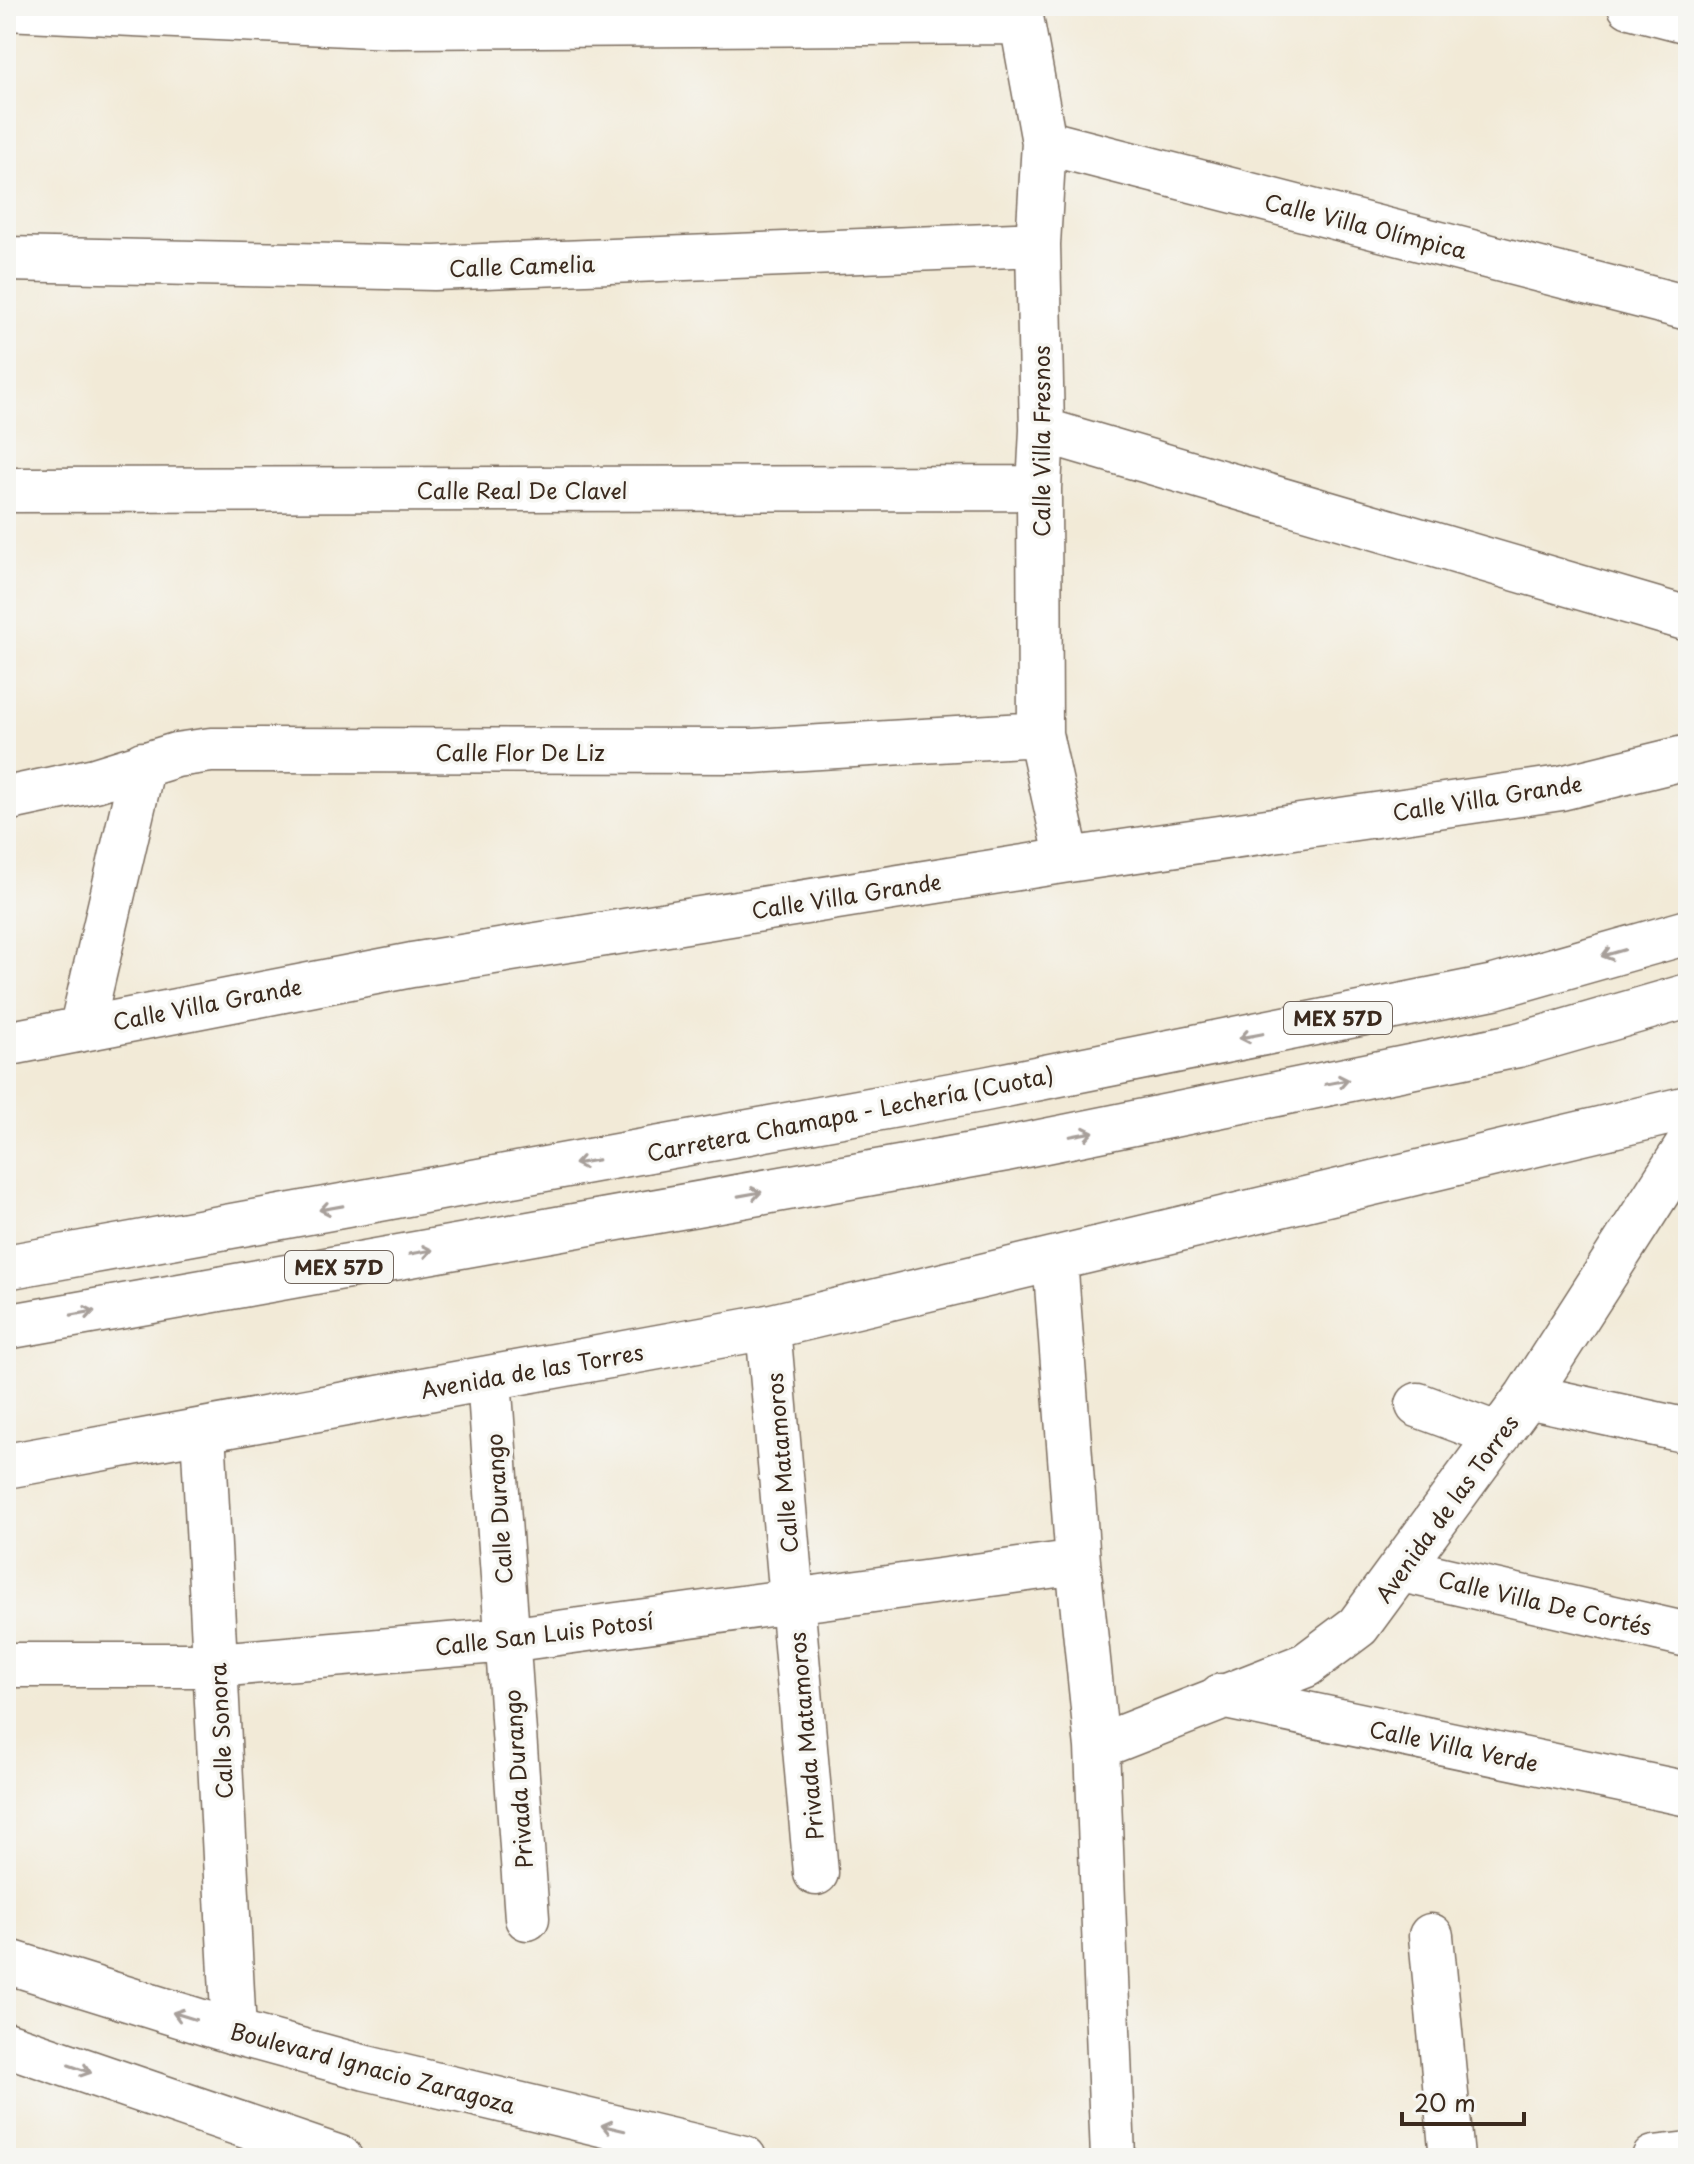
<svg xmlns="http://www.w3.org/2000/svg" width="1694" height="2164" viewBox="0 0 1694 2164" font-family="'Playpen Sans',sans-serif">
<style>
.lines{fill:none;stroke-linecap:round;stroke-linejoin:round}
.minor-casing{stroke:#7b6d5f;stroke-width:47}
.major-casing{stroke:#7b6d5f;stroke-width:47}
.highway-casing{stroke:#7b6d5f;stroke-width:47}
.path{stroke:#7b6d5f;stroke-width:5;stroke-dasharray:2 6;stroke-linecap:butt}
.minor{stroke:#fff;stroke-width:44}
.major{stroke:#fff;stroke-width:44}
.highway{stroke:#fff;stroke-width:44}
.oneway{stroke:#a79f9a}
.labels{text-anchor:middle;dominant-baseline:central;stroke-width:7;stroke-linejoin:round;paint-order:stroke}
.shield{fill:#f6f6f2;stroke:#73675e;stroke-width:2}
.shield-label{font-size:20px;font-weight:bold;fill:#3b2a1e}
.street-label{font-size:22px;fill:#3b2a1e;stroke:#f6f6f2}
</style>
<rect width="100%" height="100%" fill="#f6f6f2"/>
<filter id="ink" filterUnits="userSpaceOnUse"><feTurbulence type="fractalNoise" baseFrequency=".0125" numOctaves="2"/><feDisplacementMap in="SourceGraphic" scale="16" xChannelSelector="R" yChannelSelector="G"/><feConvolveMatrix kernelMatrix="1 2 1 2 8 2 1 2 1" color-interpolation-filters="sRGB"/></filter>
<filter id="wash" filterUnits="userSpaceOnUse"><feTurbulence type="fractalNoise" baseFrequency=".006" numOctaves="4" result="noise"/><feDisplacementMap in="SourceGraphic" scale="32" xChannelSelector="R" yChannelSelector="G"/><feGaussianBlur stdDeviation="1.8" result="paint"/><feColorMatrix in="noise" values="0 0 0 0 0 0 0 0 0 0 0 0 0 0 0 0 0 1.4 0 .05"/><feComposite in="paint" operator="in"/></filter>
<g filter="url(#wash)">
<rect width="100%" height="100%" fill="#f2ead7"/>
</g>
<g filter="url(#ink)">
<g class="lines">
<defs>
<path id="minor" d="M1019,6L1044,142L1038,244L1042,430L1039,488L1040,734L1068,860
M1630,6L1688,21
M6,8L391,26L1020,22
M1044,142L1688,308
M6,259L434,268L1038,244
M1042,430L1688,619
M6,490L1039,488
M6,799L95,780L176,755L211,750L753,751L1040,734
M82,1026L143,764
M6,1044L412,965L1068,860L1561,788L1688,757
M1055,1259L1078,1562L1097,1747L1113,2158
M768,1327L816,1873
M489,1378L527,1918
M1527,1396L1688,1431
M1418,1405L1499,1435
M203,1430L234,2032
M6,1466L768,1327L1688,1108
M1402,1570L1688,1635
M6,1665H216L507,1640L1078,1562
M1221,1696L1688,1794
M1097,1747L1306,1665L1358,1626L1527,1396L1688,1145
M1431,1936L1452,2158"/>
<path id="major" d="M6,1961L234,2032L366,2068L744,2158
M6,2044L340,2158
M1654,2158L1688,2154"/>
<path id="highway" d="M6,1267L985,1089L1494,987L1688,932
M6,1327L1006,1149L1518,1045L1688,996"/>
</defs>
<use href="#minor" class="minor-casing"/>
<use href="#major" class="major-casing"/>
<use href="#highway" class="highway-casing"/>
<path class="path" d="M985,2158L1002,2152"/>
<use href="#minor" class="minor"/>
<use href="#major" class="major"/>
<use href="#highway" class="highway"/>
</g>
<defs><path id="oneway-shaft" d="M-6 0H5M1.5-3L5.5 0L1.5 3" fill="none" stroke-width="1.6" stroke-linecap="round" stroke-linejoin="round" transform="scale(2)"/></defs>
<g class="oneway">
<use href="#oneway-shaft" transform="translate(1613 953) rotate(164)"/>
<use href="#oneway-shaft" transform="translate(1251 1036) rotate(169)"/>
<use href="#oneway-shaft" transform="translate(1337 1082) rotate(-11)"/>
<use href="#oneway-shaft" transform="translate(1082 1134) rotate(-11)"/>
<use href="#oneway-shaft" transform="translate(586 1162) rotate(170)"/>
<use href="#oneway-shaft" transform="translate(750 1194) rotate(-10)"/>
<use href="#oneway-shaft" transform="translate(331 1208) rotate(170)"/>
<use href="#oneway-shaft" transform="translate(421 1252) rotate(-10)"/>
<use href="#oneway-shaft" transform="translate(83 1313) rotate(-10)"/>
<use href="#oneway-shaft" transform="translate(184 2016) rotate(-163)"/>
<use href="#oneway-shaft" transform="translate(80 2069) rotate(19)"/>
<use href="#oneway-shaft" transform="translate(613 2128) rotate(-167)"/>
</g>
</g>
<g class="labels">
<g class="shield">
<rect x="1284" y="1002" width="108" height="32" rx="6"/>
<rect x="285" y="1251" width="108" height="32" rx="6"/>
</g>
<g class="shield-label">
<text x="1338" y="1018">MEX 57D</text>
<text x="339" y="1267">MEX 57D</text>
</g>
<g class="street-label">
<text transform="translate(1366 225) rotate(14)">Calle Villa Olímpica</text>
<text transform="translate(522 265) rotate(-2)">Calle Camelia</text>
<text transform="translate(1040 441) rotate(-90)">Calle Villa Fresnos</text>
<text x="522" y="489">Calle Real De Clavel</text>
<text x="520" y="751">Calle Flor De Liz</text>
<text transform="translate(1487 797) rotate(-9)">Calle Villa Grande</text>
<text transform="translate(846 895) rotate(-9)">Calle Villa Grande</text>
<text transform="translate(207 1003) rotate(-11)">Calle Villa Grande</text>
<text transform="translate(850 1113) rotate(-11)">Carretera Chamapa - Lechería (Cuota)</text>
<text transform="translate(532 1370) rotate(-10)">Avenida de las Torres</text>
<text transform="translate(781 1463) rotate(-95)">Calle Matamoros</text>
<text transform="translate(1446 1508) rotate(-54)">Avenida de las Torres</text>
<text transform="translate(498 1509) rotate(-94)">Calle Durango</text>
<text transform="translate(1545 1602) rotate(13)">Calle Villa De Cortés</text>
<text transform="translate(544 1633) rotate(-7)">Calle San Luis Potosí</text>
<text transform="translate(220 1731) rotate(-93)">Calle Sonora</text>
<text transform="translate(805 1736) rotate(-95)">Privada Matamoros</text>
<text transform="translate(1454 1745) rotate(12)">Calle Villa Verde</text>
<text transform="translate(517 1779) rotate(-94)">Privada Durango</text>
<text transform="translate(373 2067) rotate(15)">Boulevard Ignacio Zaragoza</text>
</g>
</g>
<rect width="1694" height="2164" fill="none" stroke="#f6f6f2" stroke-width="32"/>
<path d="M1402 2112v12h122v-12" fill="none" stroke="#3b2a1e" stroke-width="4"/>
<text x="1414" y="2112" font-size="24" fill="#3b2a1e" stroke="#f6f6f2" stroke-width="6" paint-order="stroke">20 m</text>
</svg>
